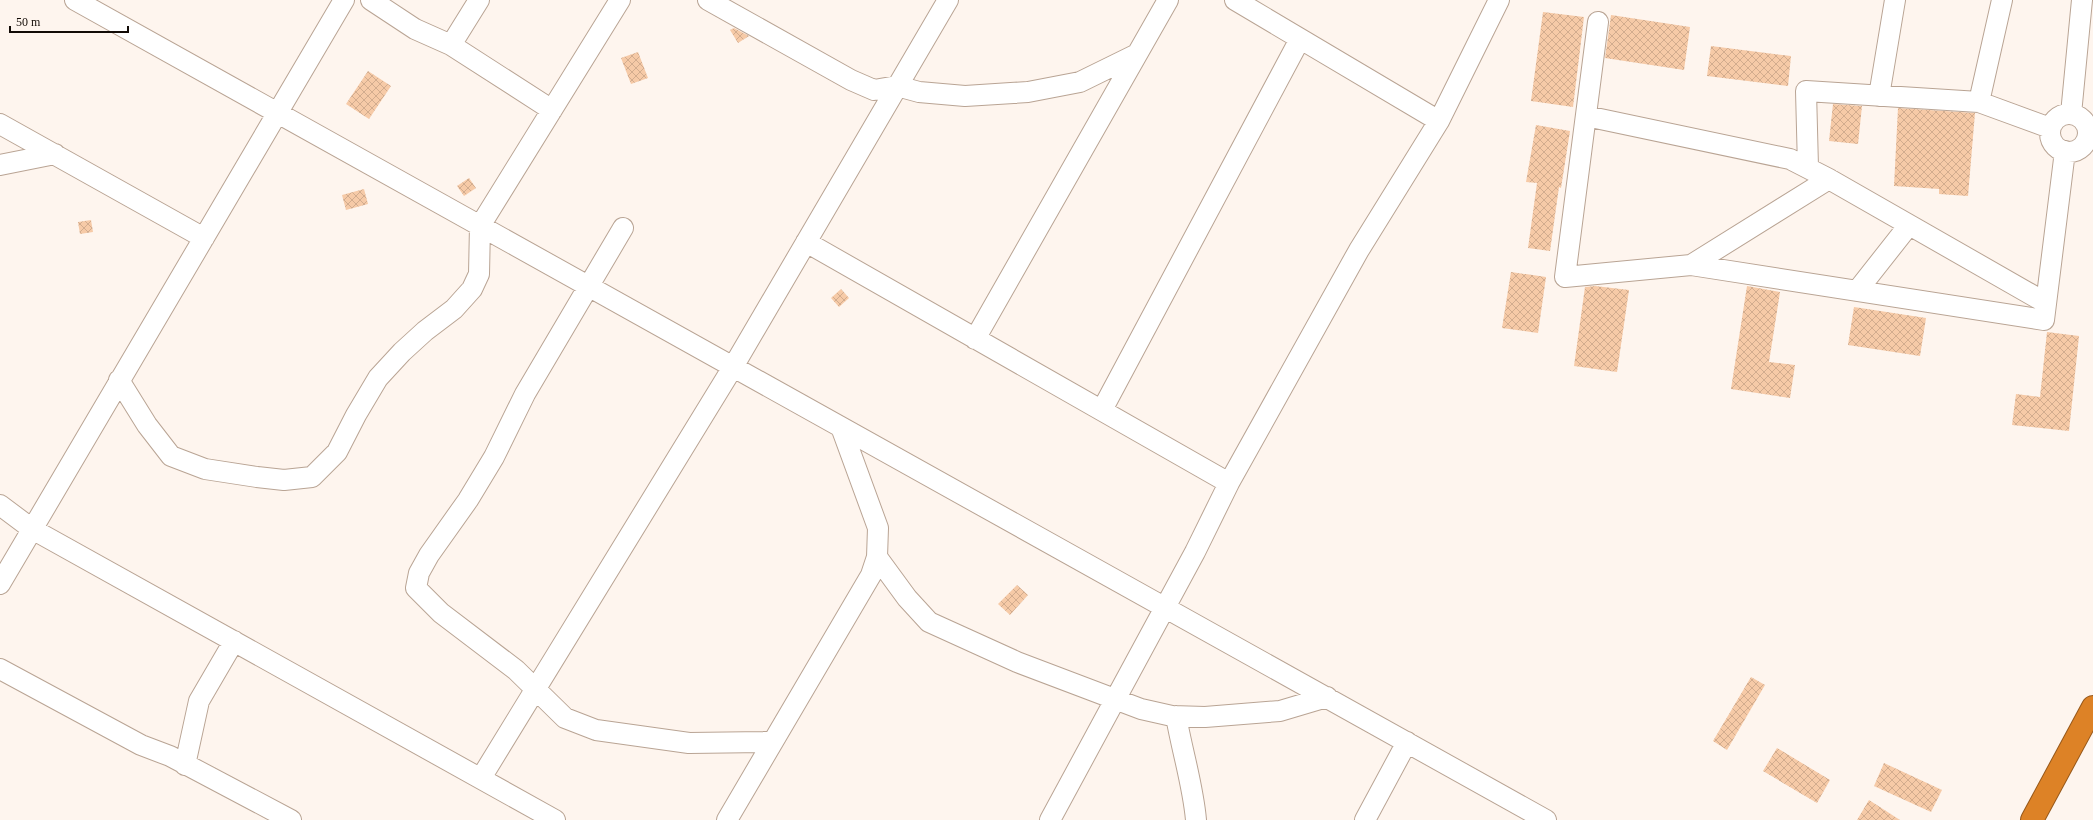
<svg xmlns="http://www.w3.org/2000/svg" width="2093" height="820" viewBox="0 0 2093 820" font-family="'Times New Roman',serif">
<style>
.building{fill:url(#building-cross-hatch)}
.lines{fill:none;stroke-linecap:round;stroke-linejoin:round}
.minor-casing{stroke:#b9a494;stroke-width:22}
.highway-casing{stroke:#96581b;stroke-width:24}
.minor{stroke:#fff;stroke-width:20}
.highway{stroke:#dd8226;stroke-width:22}
</style>
<defs>
<pattern id="building-cross-hatch" width="8" height="8" patternUnits="userSpaceOnUse"><rect width="8" height="8" fill="#f6caa7"/><path d="M0 0l8 8M0 8l8-8" fill="none" stroke="#d2ac8e"/></pattern>
</defs>
<rect width="100%" height="100%" fill="#fef5ee"/>
<path class="building" d="M1543,12L1584,17L1573,107L1531,101Z
M1611,15L1690,27L1684,70L1605,58Z
M734,28L749,36L738,43L730,30Z
M1711,46L1791,56L1788,86L1707,76Z
M638,52L648,78L631,84L621,58Z
M368,71L391,86L369,119L346,104Z
M1833,104L1862,106L1858,144L1829,141Z
M1898,108L1975,113L1968,196L1939,194V189L1894,186Z
M1536,125L1570,131L1561,188L1559,187L1550,251L1528,248L1537,183L1526,182Z
M469,178L476,188L464,196L457,186Z
M364,189L368,204L346,210L342,195Z
M91,220L93,232L80,234L78,222Z
M1511,272L1546,277L1538,333L1502,328Z
M1595,286L1629,290L1617,372L1574,366L1585,287Z
M1747,286L1780,292L1769,362L1795,365L1790,398L1731,389Z
M841,289L849,298L839,307L831,298Z
M1854,307L1926,318L1920,356L1848,345Z
M2047,332L2079,336L2069,431L2012,425L2016,394L2040,397Z
M1017,585L1028,595L1010,615L998,604Z
M1751,677L1765,685L1727,750L1713,741Z
M1777,748L1830,780L1817,803L1763,771Z
M1884,763L1942,790L1931,812L1874,786Z
M1869,800L1900,820H1857Z"/>
<g class="lines">
<defs>
<path id="minor" d="M75,0L1546,820
M371,0L415,29L451,45L552,110
M708,0L851,80L874,90L897,86L919,92L965,96L1028,92L1080,82L1137,54
M1235,0L1439,121
M1598,22L1565,277L1691,265L2044,320L2065,151
M451,45L479,0
M1879,96L1895,0
M1979,102L2002,0
M2071,114L2082,0
M2050 133a19 19 0 1 1 38 0a19 19 0 1 1-38 0Z
M1586,116L1790,159L1829,179L2046,303
M0,124L204,238
M0,165L55,154
M1808,167L1806,91L1979,102L2050,128
M623,228L525,394L494,457L468,500L429,555L419,573L416,588L441,613L516,670L565,718L596,730L689,743L772,742
M806,242L1229,483
M1691,265L1829,179
M1857,291L1909,225
M975,339L1168,0
M119,380L147,425L171,456L205,469L257,477L284,480L312,477L337,452L356,415L378,378L402,352L425,331L454,309L472,289L479,274L480,226L620,0
M1102,410L1300,39
M0,505L32,529L555,820
M877,557L907,598L929,622L1017,662L1141,709L1172,716L1205,717L1280,711L1327,697
M0,584L344,0
M0,669L141,745L170,756L291,820
M1176,716C1182,751 1193,785 1196,820
M185,765L199,701L234,641
M481,778L733,367L948,0
M727,820L871,575L877,557L878,528L841,427
M1050,820L1195,552L1229,483L1359,250L1439,121L1499,0
M1365,820L1407,742"/>
<path id="highway" d="M2032,820L2093,707"/>
</defs>
<use href="#minor" class="minor-casing"/>
<use href="#highway" class="highway-casing"/>
<use href="#minor" class="minor"/>
<use href="#highway" class="highway"/>
</g>
<path d="M10 26v6h118v-6" fill="none" stroke="#120b06" stroke-width="2"/>
<text x="16" y="26" font-size="12" fill="#120b06" stroke="#fef5ee" stroke-width="3" paint-order="stroke">50 m</text>
</svg>
